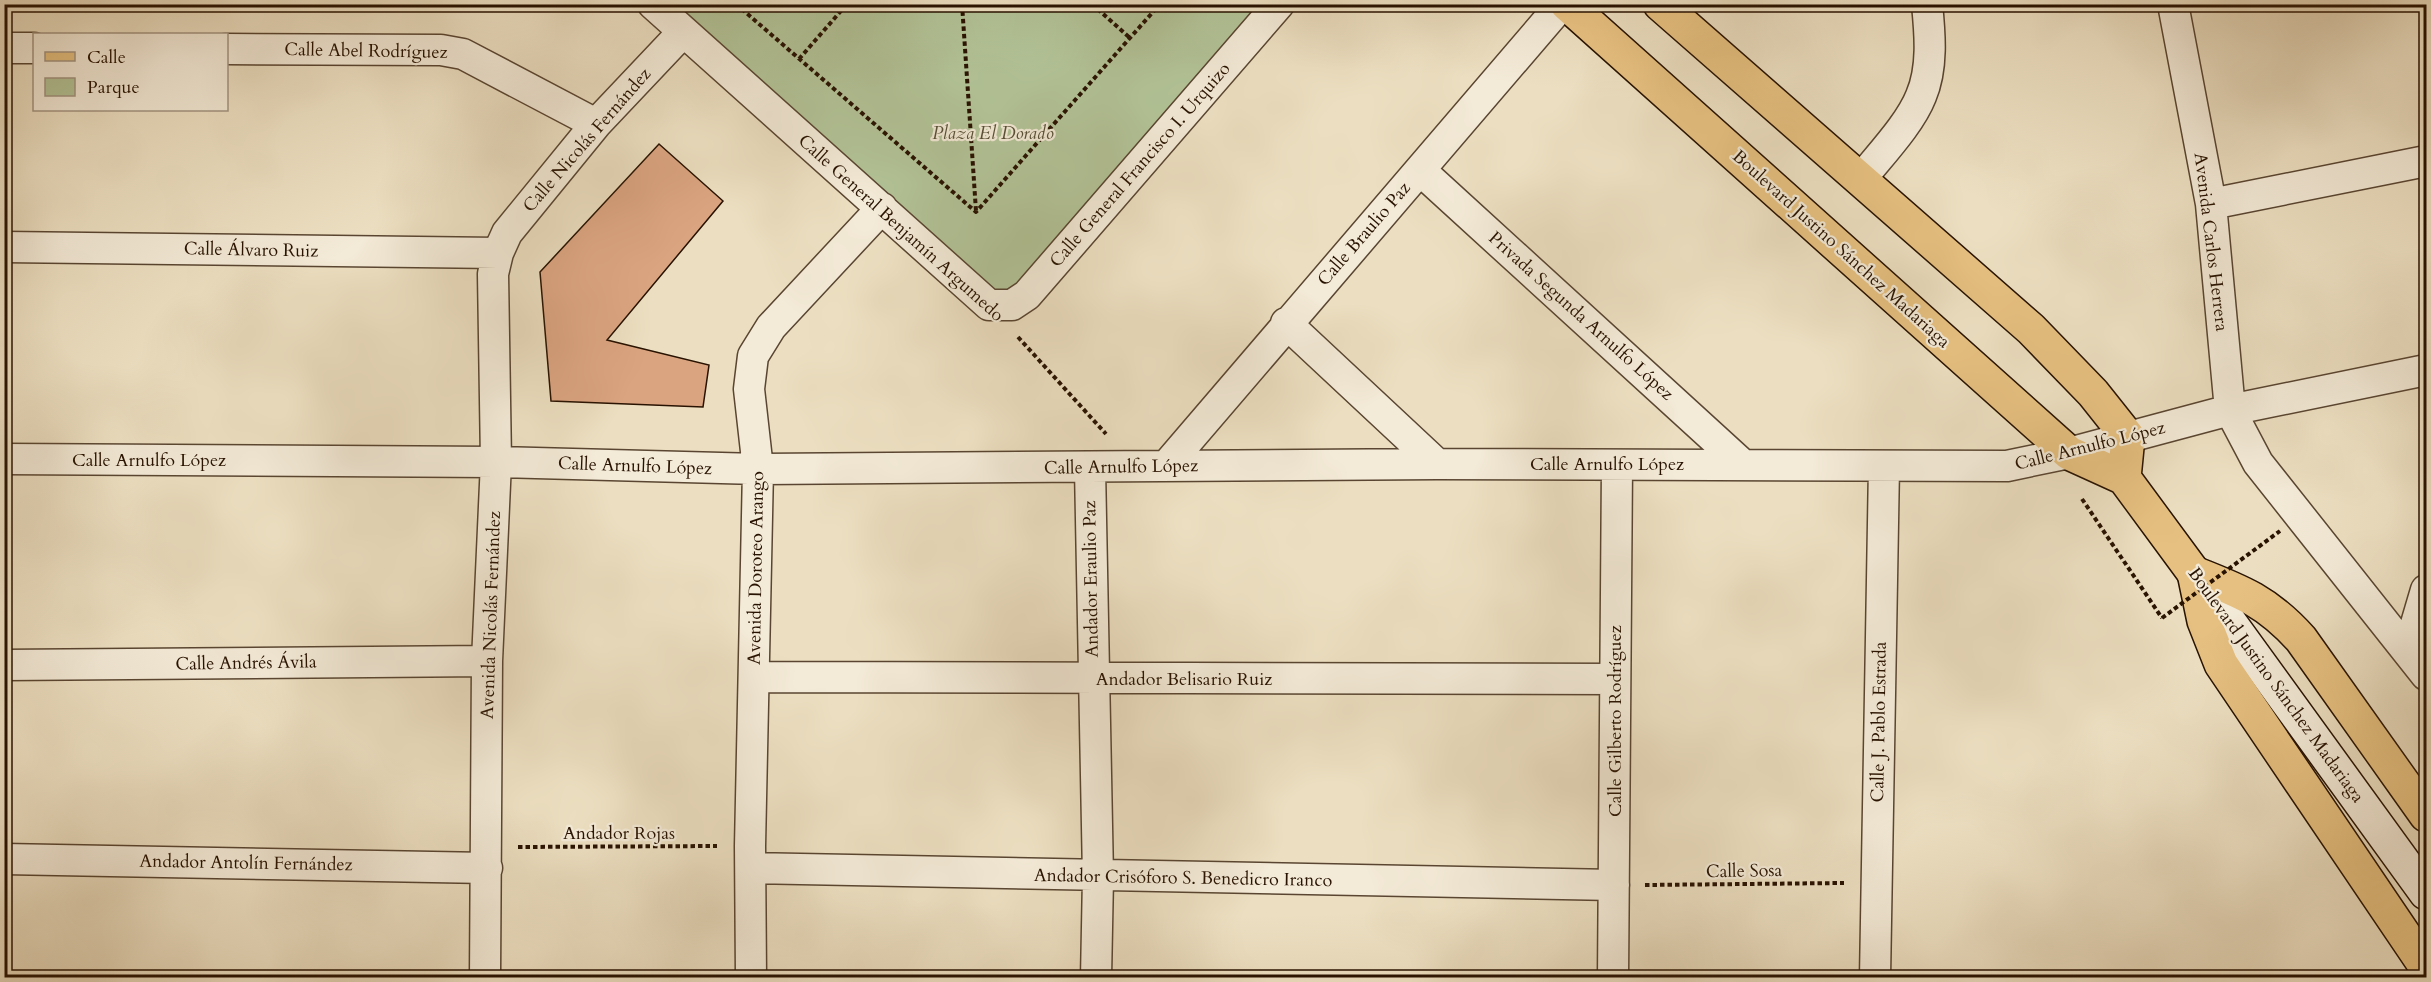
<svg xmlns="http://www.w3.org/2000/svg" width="2431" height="982" viewBox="0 0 2431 982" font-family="Cardo,serif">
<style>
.green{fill:#b2c397;stroke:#6d6a4c;stroke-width:1.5}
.building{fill:#dba481;stroke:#281201;stroke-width:1.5}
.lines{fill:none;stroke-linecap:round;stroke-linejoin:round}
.minor-casing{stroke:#594531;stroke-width:33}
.secondary-casing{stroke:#281201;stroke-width:36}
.primary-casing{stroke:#281201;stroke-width:36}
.trunk-casing{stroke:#281201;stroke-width:36}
.path{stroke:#281201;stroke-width:4;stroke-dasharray:4.5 3;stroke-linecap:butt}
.minor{stroke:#f3ead7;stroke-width:30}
.secondary{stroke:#f3ead7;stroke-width:33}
.primary{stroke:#e6c080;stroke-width:33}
.trunk{stroke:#e6c080;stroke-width:33}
.path-bridge{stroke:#281201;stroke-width:4;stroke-dasharray:4.5 3;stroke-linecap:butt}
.labels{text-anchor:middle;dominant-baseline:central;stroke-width:4.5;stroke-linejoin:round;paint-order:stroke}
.street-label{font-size:18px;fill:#281201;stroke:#f3ead7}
.park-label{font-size:18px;font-style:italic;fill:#585036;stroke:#f3ead7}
</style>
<rect width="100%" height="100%" fill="#ecdfc1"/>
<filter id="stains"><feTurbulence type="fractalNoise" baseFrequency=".00333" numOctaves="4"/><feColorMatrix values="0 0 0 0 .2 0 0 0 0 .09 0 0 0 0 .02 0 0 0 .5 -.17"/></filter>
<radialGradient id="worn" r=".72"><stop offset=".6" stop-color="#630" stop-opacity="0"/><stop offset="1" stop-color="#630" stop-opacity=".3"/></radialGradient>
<path class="green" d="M660,5H1272L1009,303Z"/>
<path class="building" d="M659,144L723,201L607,340L709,365L703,407L551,401L540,272Z"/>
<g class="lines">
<defs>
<path id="minor" d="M653,4L989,305H1012L1027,295L1279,4
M2173,4L2211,204L2230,410L2258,463L2426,675
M4,48H34
M226,49L441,50L463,54L596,124
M1420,170L1741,463
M1861,179C1880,155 1910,124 1921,96C1933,68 1930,34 1927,4
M2211,204L2426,161
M4,247L498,253
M1286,323L1437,464
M4,459L496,462L758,469L1437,464L2007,466L2069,453L2230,410L2426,370
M1167,465L1562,4
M1090,468L1098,877L1096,978
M2408,651L2426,590
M4,665L487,661
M754,677L1615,679
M4,859L487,868
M752,868L1614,885
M485,978L487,661L496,462L493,274L498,253L507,233L596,124L683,32
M751,978L750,846L758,469L749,389L753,356L771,327L882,208
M1613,978L1617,465
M1875,978L1884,466"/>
<path id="secondary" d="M2194,573L2426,893"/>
<path id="primary" d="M1567,4L2069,453L2124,478L2194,573
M1660,4L2031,329L2093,393L2128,437L2124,478"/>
<path id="trunk" d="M2194,573L2204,621L2221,664L2426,967
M2194,573C2240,591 2267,601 2301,639L2426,815"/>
</defs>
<use href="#minor" class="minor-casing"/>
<use href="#secondary" class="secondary-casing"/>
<use href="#primary" class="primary-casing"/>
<use href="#trunk" class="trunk-casing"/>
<path class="path" d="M736,4L976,212L1160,4
M962,4L976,211
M1092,4L1130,38
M799,59L847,4
M1018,337L1106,434
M2082,499L2162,618
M518,847L717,846
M1645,885L1844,883"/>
<use href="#minor" class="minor"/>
<use href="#secondary" class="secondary"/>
<use href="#primary" class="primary"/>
<use href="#trunk" class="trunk"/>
<path class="path-bridge" d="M2162,618L2280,531"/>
</g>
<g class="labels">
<g class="street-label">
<text transform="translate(366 51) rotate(1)">Calle Abel Rodríguez</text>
<text transform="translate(587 140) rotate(-49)">Calle Nicolás Fernández</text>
<text transform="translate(1140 165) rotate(-49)">Calle General Francisco I. Urquizo</text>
<text transform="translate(901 228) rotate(42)">Calle General Benjamín Argumedo</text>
<text transform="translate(1364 234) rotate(-49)">Calle Braulio Paz</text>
<text transform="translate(2211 242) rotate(83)">Avenida Carlos Herrera</text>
<text transform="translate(1841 249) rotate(42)">Boulevard Justino Sánchez Madariaga</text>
<text transform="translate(251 250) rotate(1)">Calle Álvaro Ruiz</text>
<text transform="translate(1581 316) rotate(42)">Privada Segunda Arnulfo López</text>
<text transform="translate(2090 446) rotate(-14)">Calle Arnulfo López</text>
<text x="149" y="460">Calle Arnulfo López</text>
<text x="1607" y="464">Calle Arnulfo López</text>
<text transform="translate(635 466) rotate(2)">Calle Arnulfo López</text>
<text transform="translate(1121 467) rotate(-1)">Calle Arnulfo López</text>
<text transform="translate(756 568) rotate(-89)">Avenida Doroteo Arango</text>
<text transform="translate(1091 579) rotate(-91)">Andador Eraulio Paz</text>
<text transform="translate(491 615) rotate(-88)">Avenida Nicolás Fernández</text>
<text transform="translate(246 663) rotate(-1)">Calle Andrés Ávila</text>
<text x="1184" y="679">Andador Belisario Ruiz</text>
<text transform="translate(2276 685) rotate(54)">Boulevard Justino Sánchez Madariaga</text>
<text transform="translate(1615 721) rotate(-90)">Calle Gilberto Rodríguez</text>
<text transform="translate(1879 722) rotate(-89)">Calle J. Pablo Estrada</text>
<text x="619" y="833">Andador Rojas</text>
<text transform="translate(246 863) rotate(1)">Andador Antolín Fernández</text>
<text transform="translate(1744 871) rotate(-1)">Calle Sosa</text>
<text transform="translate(1183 878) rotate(1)">Andador Crisóforo S. Benedicro Iranco</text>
</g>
<g class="park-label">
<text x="993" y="133">Plaza El Dorado</text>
</g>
</g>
<rect width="2431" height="982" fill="none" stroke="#ecdfc1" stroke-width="24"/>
<rect x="6" y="6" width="2419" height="970" fill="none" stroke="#281201" stroke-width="3"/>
<rect x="12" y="12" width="2407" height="958" fill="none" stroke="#281201" stroke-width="1.5"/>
<rect x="33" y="33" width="195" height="78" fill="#f3ead7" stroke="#a29481" stroke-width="1.5"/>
<rect x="45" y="52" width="30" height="9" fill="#e6c080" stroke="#a29481" stroke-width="1.5"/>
<text x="87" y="63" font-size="18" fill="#281201">Calle</text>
<rect x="45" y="78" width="30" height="18" fill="#b2c397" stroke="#a29481" stroke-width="1.5"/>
<text x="87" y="93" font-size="18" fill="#281201">Parque</text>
<rect width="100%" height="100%" filter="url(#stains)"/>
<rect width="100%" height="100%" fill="url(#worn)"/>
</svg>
